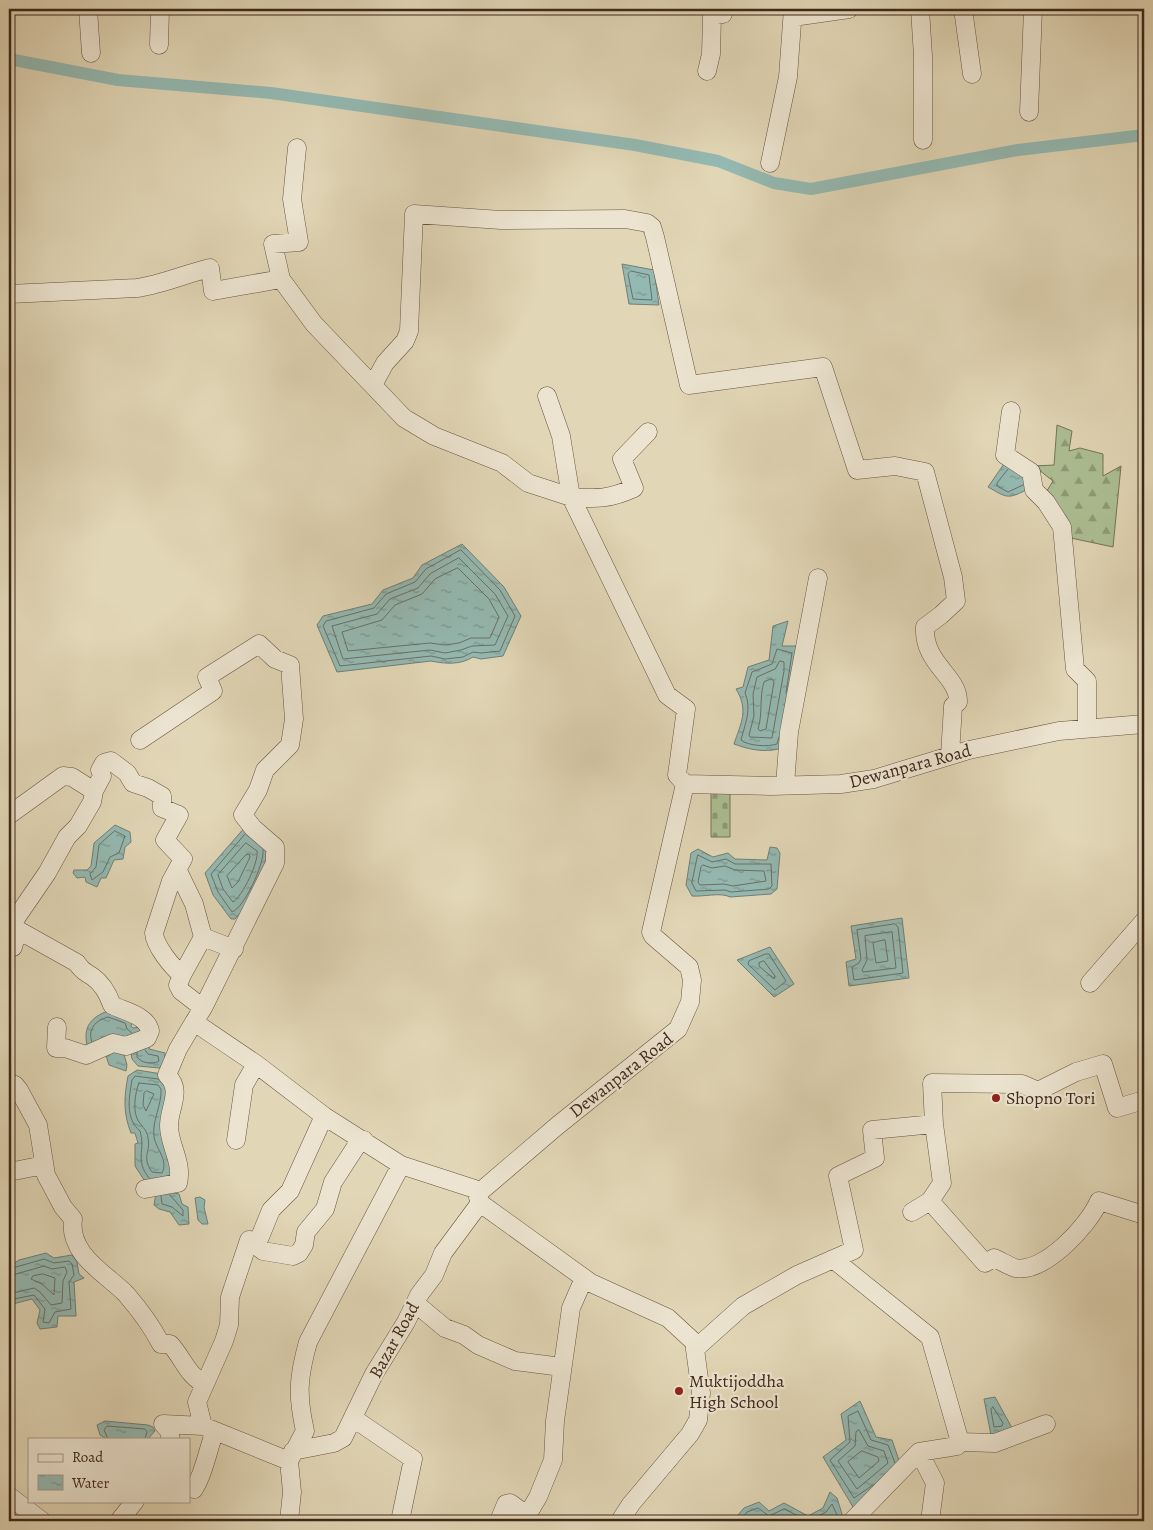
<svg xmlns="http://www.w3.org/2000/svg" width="1153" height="1530" viewBox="0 0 1153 1530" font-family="Alegreya,serif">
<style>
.forest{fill:url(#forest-firs);stroke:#767456}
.cemetery{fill:url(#cemetery-stones);stroke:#767456}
.water{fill:url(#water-ripples);stroke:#727f75}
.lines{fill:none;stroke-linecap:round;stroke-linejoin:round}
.shore{stroke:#6a7066;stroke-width:1}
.canal{stroke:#94b9b2;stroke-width:12}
.minor-casing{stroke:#685441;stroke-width:19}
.minor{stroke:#ece4d0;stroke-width:18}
.poi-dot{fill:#8f2418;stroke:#ece4d0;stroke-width:2}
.labels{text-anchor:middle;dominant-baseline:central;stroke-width:4.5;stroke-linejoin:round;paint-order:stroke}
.street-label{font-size:18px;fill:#3f281a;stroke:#ece4d0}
.poi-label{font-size:18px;fill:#3f281a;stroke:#ece4d0;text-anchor:start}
</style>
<defs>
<pattern id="forest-firs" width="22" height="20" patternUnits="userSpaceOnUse" patternTransform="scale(1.25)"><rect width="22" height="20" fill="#acbf93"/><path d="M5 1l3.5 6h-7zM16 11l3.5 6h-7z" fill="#8d9b77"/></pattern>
<pattern id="cemetery-stones" width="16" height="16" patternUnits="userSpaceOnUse" patternTransform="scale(1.25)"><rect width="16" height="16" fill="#acbf93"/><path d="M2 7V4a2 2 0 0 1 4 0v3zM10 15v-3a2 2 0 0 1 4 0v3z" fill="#8d9b77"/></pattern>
<pattern id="water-ripples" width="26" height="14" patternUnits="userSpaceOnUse" patternTransform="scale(1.25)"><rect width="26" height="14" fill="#94b9b2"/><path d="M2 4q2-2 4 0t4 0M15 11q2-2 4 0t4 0" fill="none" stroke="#7a9690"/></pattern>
</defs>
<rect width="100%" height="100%" fill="#e1d6b6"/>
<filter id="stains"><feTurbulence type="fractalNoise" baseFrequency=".004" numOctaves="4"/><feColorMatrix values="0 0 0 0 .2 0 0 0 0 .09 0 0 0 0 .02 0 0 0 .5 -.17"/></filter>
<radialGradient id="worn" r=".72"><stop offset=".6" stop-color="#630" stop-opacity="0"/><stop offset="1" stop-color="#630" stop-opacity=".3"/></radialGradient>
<path class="forest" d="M1057,425L1072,431L1069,451L1080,448L1103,454V476L1121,466L1113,547L1071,538L1045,494L1053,481L1034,466L1054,465Z"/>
<path class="cemetery" d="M711,790H730V837H711Z"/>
<path class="water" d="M622,264L654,270L659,305L629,304Z
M1006,461L1027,475L1026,490C1007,500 1006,497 988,487Z
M462,544L504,587L521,616L503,656L481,659L473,657C460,665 446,664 431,661L337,672L317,625L323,616L372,604L383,590L413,578L422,565Z
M788,621L782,646H797L782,748C766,753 750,750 734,744C741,723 749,710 736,689L743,687L748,667L769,660L773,626Z
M115,825L130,832L131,842L125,847L123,859L114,860L106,878H101L97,887L86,882L85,877L77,878L73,873L74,870H87L91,866L94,843Z
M246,826L260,838L269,855L243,910L235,919H231L213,895L205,873Z
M770,847L777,848L780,853L777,889L771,894L730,897C721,892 703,897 692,896L686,885L691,853L698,849L713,857L728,853L735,859L767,860Z
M902,918L909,978L849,986L846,962L856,959L851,926Z
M770,947L794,984L774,997L737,960Z
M108,1011L133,1021L131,1026L133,1028L141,1027L145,1034L87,1045C83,1027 91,1017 108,1011Z
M150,1043L149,1049L165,1053L164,1063L159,1068L138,1066L132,1059L131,1053Z
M104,1049L123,1051L127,1065L126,1071L109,1065Z
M137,1070L162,1074L166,1077L175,1175L146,1183L135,1166V1144L138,1143L135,1133H131C123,1113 124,1097 128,1076Z
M174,1188V1193L179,1194L182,1204L188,1207L189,1224L179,1225L170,1212L159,1209L154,1205L156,1193Z
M200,1197L205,1200L204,1207L208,1224H202L198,1220L195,1198Z
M46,1253L54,1258L72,1255L77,1262L79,1274L84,1278L74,1282L76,1316H58L57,1327L40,1329L37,1323L40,1310L32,1299L9,1305V1267L19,1260Z
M995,1397L1012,1428L991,1435L984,1399Z
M860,1401L876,1437L892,1440L901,1466L853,1507L823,1457L846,1440L841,1414Z
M105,1421L148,1425L153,1427L155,1431L148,1439H107L100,1435L97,1425Z
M830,1492L837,1498L843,1517L840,1521H733L744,1508L759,1502L769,1511L784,1503L808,1516L823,1508Z"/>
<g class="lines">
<path class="shore" d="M631,271L649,275L652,300L633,299L628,274Z
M1008,469L997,483V486L1008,492L1023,485
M461,550L500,590L515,616L500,651L481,653L473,652L463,657L445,659L431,656L340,666L323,626L326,621L374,608L386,594L415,582L426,569Z
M459,558L495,594L508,616L495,645L472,646L461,650L445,653L430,650L343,659L332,626L377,614L390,599L418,588L430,574Z
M458,568L489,599L499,617L490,638H471L459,643L445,645L430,643L348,651L342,632L382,620L395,605L422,594L435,579Z
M780,661L784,662V671L772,738L750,737L749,735L754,716L753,694L757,677L775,669Z
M772,679L774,682L766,729L760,731L758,729C763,713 759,697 764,682Z
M779,737L777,744C768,747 748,746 741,740C745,724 752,709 745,693L752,672L772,664L777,649L792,653L786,693
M115,831L125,836L119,853L110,857L103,872L92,880L90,874L96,867L99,845Z
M245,834L211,874L218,892L232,912C244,908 265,863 263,850
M246,843L257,851C259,862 242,897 233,902L223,889L218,875Z
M246,855L249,854L250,857L238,882L232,888L227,876Z
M698,855L712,862L726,859L735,864H771L772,886L769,889L731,892L725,890L696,891L692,883Z
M703,865L712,868L725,866L735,870L764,871L766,881L733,886L724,884L700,885L698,882L701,867Z
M895,924L898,927L903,973L854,980L852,967L859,963L861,959L857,930Z
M892,932L896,968L863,972L862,970L867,960L865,936Z
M885,940L888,961L876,963L873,943Z
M766,954H769L786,981L775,990L748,964L749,961Z
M764,961L775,976L774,979L759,966V963Z
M92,1042C87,1029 96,1020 108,1017L125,1023L127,1029L132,1033
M137,1052V1057C141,1063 153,1065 159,1061L158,1056L148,1054L145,1050
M139,1083L158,1085L161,1089C162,1105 152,1120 154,1136C155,1148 169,1160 162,1173L152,1172C141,1156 151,1153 148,1138C147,1130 143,1128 139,1122C132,1113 135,1092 139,1083Z
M147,1091L154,1094L146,1111L143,1105L144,1093Z
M149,1178C134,1159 146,1151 140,1131C125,1118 129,1098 132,1080L135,1076L158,1079
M161,1196L162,1204L172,1207L183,1216V1210L170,1195
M9,1269L44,1259L54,1263L69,1261L72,1264L74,1275L69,1282L71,1309L55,1312L49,1323L43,1322L45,1309L34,1295L9,1300
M43,1274L55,1278L54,1295L42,1284L31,1279L33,1276Z
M9,1276L44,1266L52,1269L65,1267L67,1272L63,1281L62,1303L51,1305L40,1292L34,1288L9,1294
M993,1407L1003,1423L1002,1426L994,1427L991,1410Z
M859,1430L868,1446L884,1451L888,1463L857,1489L838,1461L855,1446L856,1432Z
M108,1439L104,1430L107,1426L145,1429L147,1432L145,1439
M862,1451L878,1457L879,1461L859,1478L848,1462Z
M873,1485L854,1498L830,1460L850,1442L848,1416L858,1411L871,1440L888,1445L895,1463
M740,1521L747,1512L758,1508L769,1516L784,1509L809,1521L826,1512L832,1504L837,1515V1521"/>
<path class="canal" d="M9,59L118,80L271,93L635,145L718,161L774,183L811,189L1018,150L1144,135"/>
<defs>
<path id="minor" d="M88,9L91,53
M920,9L923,56V140
M963,9L972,74
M793,17L849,9
M159,45L160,9
M707,71L711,54L712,16L723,14V9
M1029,112L1033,9
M770,163L788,77L793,9
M281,279L273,244L299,242L292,199L297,148
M9,294L137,288C163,284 185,274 210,268L213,291L281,279L314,324L404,418L434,436L502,463L528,483L571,497L667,695L686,709L677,775L685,784
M373,385L385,363L405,341L409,331L414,214L501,220L625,219L647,223L652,227L655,237L689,385L823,367L857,470L895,466L925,472L953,577L956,601L941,615L925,627C923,664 959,676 958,702L953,706L950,755
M547,396L561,436L571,497C597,499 610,499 634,488L622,459L648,432
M1011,411L1005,455L1031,472L1034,490L1046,502L1062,527L1075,669L1087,681V728
M140,740L213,691L207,677L259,644L275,659L290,665L294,719L290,745L265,770L258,790L243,815L253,828L275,847V863L203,1008
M785,785L789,732L818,578
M9,815L63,776L72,777L94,791
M178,871L194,904L203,937L182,975
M203,937L234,949
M9,947H13L18,930
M1090,983L1144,921
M57,1027L56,1048H65L86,1055L113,1043L126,1046L147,1038L150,1031C147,1015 123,1011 112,1005C108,994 103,984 93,977C86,972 82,972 77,963L18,930L12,924L47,873L67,837L78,826L92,802L94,791L102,776L100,770L104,763L111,761L127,773L133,783L148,788L162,796V808L179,815L165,840L183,859L171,881L154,933C155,946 172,967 182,975L178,985L181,991L203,1008L194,1022L256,1064L324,1116L401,1165L481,1191
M9,1083L15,1085L19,1090L38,1125L46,1175L63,1207L73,1219C68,1254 105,1273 126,1294C139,1309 152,1327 161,1344H170C182,1356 188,1377 205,1384L224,1341L229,1325L230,1297L249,1240L256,1241L260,1237L271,1210L290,1191L324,1116
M934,1124L932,1083L1022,1084L1038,1091L1076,1072L1103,1064L1117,1108L1144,1100
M236,1140L244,1085L256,1064
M9,1172L44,1165
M145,1189L178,1183C183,1162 169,1145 169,1126C169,1107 183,1091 167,1075L178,1049L194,1022
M930,1201L985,1263L994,1258C1001,1261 1009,1266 1015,1268C1044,1274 1089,1225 1099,1201L1144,1215
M256,1241L258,1247L263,1251L293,1256L299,1253L304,1245L306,1232L325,1209L333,1182L357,1145L364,1140
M833,1259L930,1337L960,1442L957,1446L919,1452L935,1483L930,1521
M415,1303L445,1328L464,1335L478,1345L515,1361L562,1367
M695,1349L743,1306L797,1275L854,1250L838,1176L875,1158L872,1130L934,1124L942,1183L930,1201L912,1212
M353,1418L413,1459L400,1521
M203,1426L197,1402L205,1384
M170,1439V1432L163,1424L203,1426L289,1461
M960,1442L995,1443L1046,1424
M293,1451L334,1443L343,1438L374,1374L406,1322L419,1295L434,1275L443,1253L480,1203
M189,1488L194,1489C205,1472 207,1451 215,1431
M9,1496L42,1521
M119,1521L135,1501
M289,1521L292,1492L289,1461L305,1431C297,1395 298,1378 308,1342L401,1165
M499,1521L506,1504L510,1503L525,1514H528L538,1497L553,1460L555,1421L571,1308L584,1278
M620,1521L631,1504L690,1434L698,1420L701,1393L694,1342L668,1318L591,1283L480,1203L478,1197L481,1191L557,1126L678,1029L690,1002L692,980L689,967L653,936L651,932L685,784L771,786L841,784L874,779L969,750L1059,731L1144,724
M852,1521L919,1452"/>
</defs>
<use href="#minor" class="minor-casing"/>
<use href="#minor" class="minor"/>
</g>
<g class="poi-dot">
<circle cx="996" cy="1098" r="5"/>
<circle cx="679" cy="1391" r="5"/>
</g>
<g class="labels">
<g class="street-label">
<text transform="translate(910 766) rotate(-15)">Dewanpara Road</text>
<text transform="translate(621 1075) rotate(-38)">Dewanpara Road</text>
<text transform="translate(394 1340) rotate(-61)">Bazar Road</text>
</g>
<g class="poi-label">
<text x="1006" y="1098">Shopno Tori</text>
<text x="689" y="1381">Muktijoddha<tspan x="689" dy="21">High School</tspan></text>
</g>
</g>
<rect width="1153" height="1530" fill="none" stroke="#e1d6b6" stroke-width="30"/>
<rect x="10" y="10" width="1133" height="1510" fill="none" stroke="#3f281a" stroke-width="2.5"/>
<rect x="15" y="15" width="1123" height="1500" fill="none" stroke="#3f281a"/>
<rect x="28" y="1438" width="162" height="65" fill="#ece4d0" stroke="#a79987"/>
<rect x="38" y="1454" width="25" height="8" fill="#ece4d0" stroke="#a79987"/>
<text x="72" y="1462" font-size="15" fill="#3f281a">Road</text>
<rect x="38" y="1475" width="25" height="15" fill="url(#water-ripples)" stroke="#a79987"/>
<text x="72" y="1488" font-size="15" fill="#3f281a">Water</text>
<rect width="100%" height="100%" filter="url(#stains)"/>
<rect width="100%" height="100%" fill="url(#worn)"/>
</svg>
